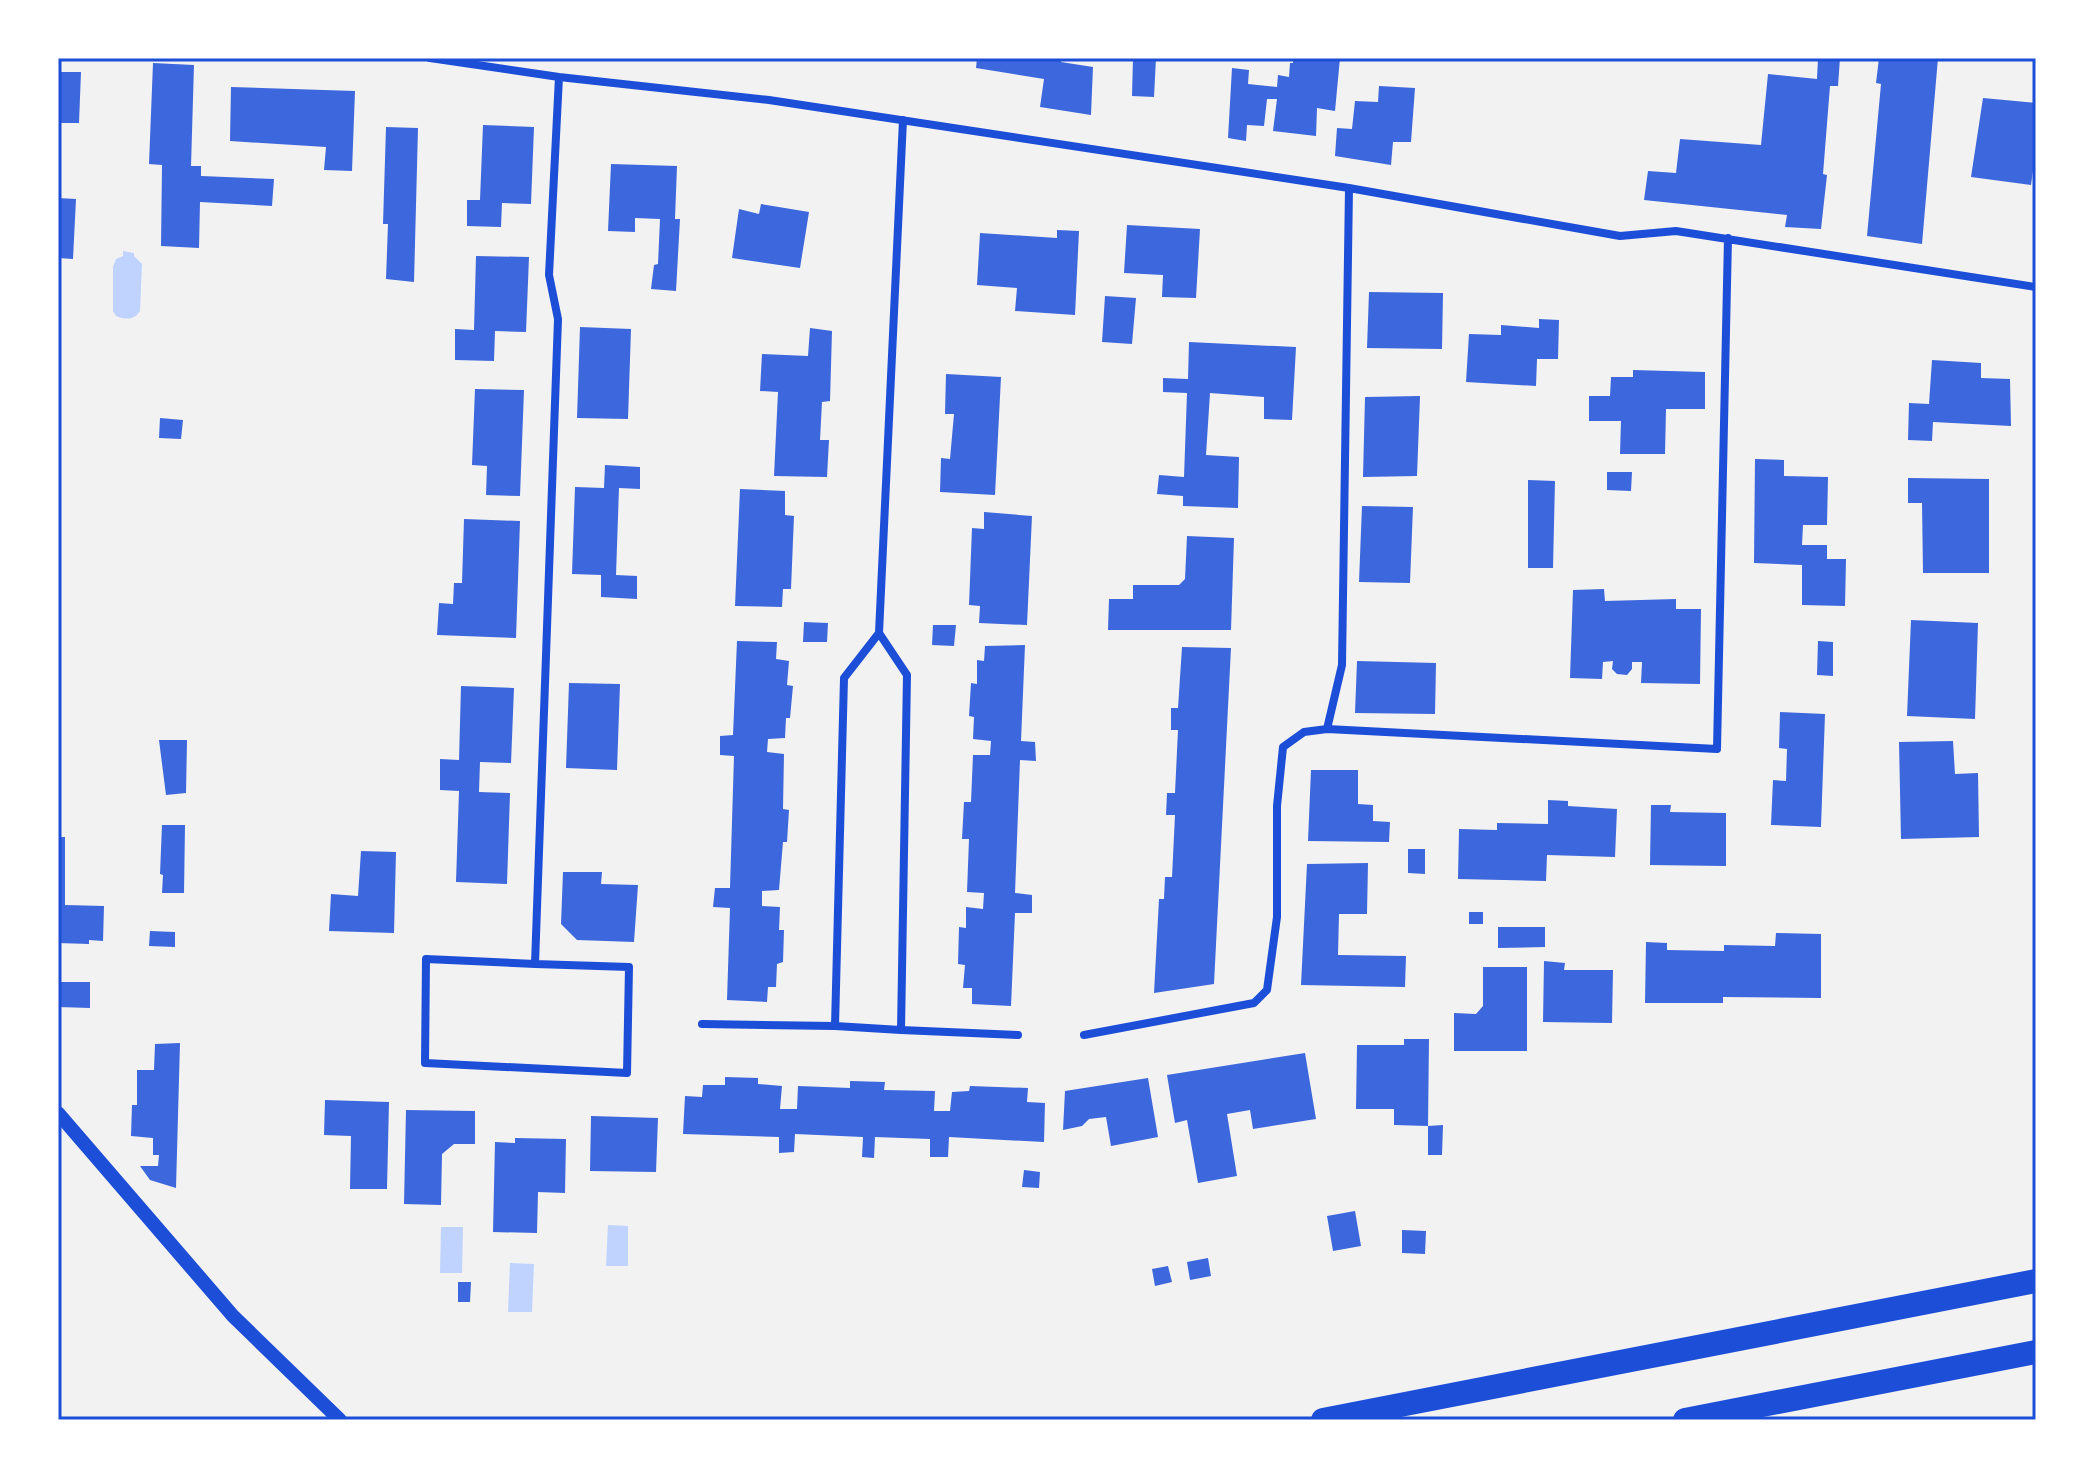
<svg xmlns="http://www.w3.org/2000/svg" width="2094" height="1478" viewBox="0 0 2094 1478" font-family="'Golos Text',sans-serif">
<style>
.water{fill:#bfd3fe}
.building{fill:#3d67dc}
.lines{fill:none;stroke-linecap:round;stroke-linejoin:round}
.minor{stroke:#1d4ed8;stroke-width:8}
.tertiary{stroke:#1d4ed8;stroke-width:14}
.motorway{stroke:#1d4ed8;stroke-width:24}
.neatline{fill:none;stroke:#1d4ed8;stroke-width:3}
</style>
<rect width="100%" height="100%" fill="#f2f2f2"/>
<path class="water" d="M123,251L134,253V256L142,264L140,311C135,320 125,320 116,316L113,311V267L116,259L123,256Z
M608,1225L628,1226V1266H606Z
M441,1227H463L462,1273H440Z
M510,1263L534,1264L532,1312H508Z"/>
<path class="building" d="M977,58H1061V62L1093,67L1091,115L1040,107L1044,79L976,68Z
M1133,58H1156L1154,97L1132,96Z
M1293,58H1340L1335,111L1317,108L1316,136L1273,131L1277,99H1267L1264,126L1247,125L1246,141L1228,138L1232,68L1249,70L1248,84L1277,87L1278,75L1289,77L1290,63H1293Z
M1818,58H1840L1838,86H1830L1823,174L1827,175L1821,229L1785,227L1787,215L1644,200L1648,171L1676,173L1680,139L1761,145L1768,74L1817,79Z
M1879,58H1938L1922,244L1867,236L1881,84L1876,83Z
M153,63L194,65L191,166H201V176L274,179L272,206L200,202L199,248L161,246L162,165L149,164Z
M58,72H81L79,123H58Z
M1379,86L1415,88L1411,142H1393L1391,165L1335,156L1337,128L1352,129L1355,101L1378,102Z
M231,87L355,91L352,171L324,170L326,147L230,141Z
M1983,98L2036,103V149L2031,185L1971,177Z
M483,125L534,127L531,204L502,203L501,227L467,226V200H480Z
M386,127L418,128L414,282L386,279L388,224H383Z
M611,164L677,166L675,219H680L676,291L651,289L654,265L658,264L660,219L635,218V232L608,231Z
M58,198L76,199L73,259L58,258Z
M761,204L809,212L800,268L732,258L739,209L759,214Z
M1127,225L1200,229L1196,298L1162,297L1163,275L1124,273Z
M1057,230L1079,231L1075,315L1015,311L1017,288L977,285L980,233L1057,238Z
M476,256L529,257L526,332L495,331L494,361L455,360V329L474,330Z
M1369,292L1443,293L1442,349L1367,348Z
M1105,296L1136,298L1132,344L1102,342Z
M1539,319L1559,320L1558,359H1537L1536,386L1466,382L1469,334L1501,335V325L1539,328Z
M580,327L631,329L628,419L577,418Z
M810,328L832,331L830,401L822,402L820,440H829L827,477L774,476L778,392L760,391L762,354L808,356Z
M1189,342L1296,347L1292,420L1264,419V397L1210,393L1206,455L1239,457L1238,508L1183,506V496L1157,494L1159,475L1184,477L1187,393L1163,392V378L1188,379Z
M1932,360L1981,363V378L2010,379L2011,426L1933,422L1932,441L1908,440L1909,403L1929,404Z
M1633,370L1705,372V409H1666L1665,454H1620L1621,421H1589V396H1610L1611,377H1633Z
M946,374L1001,377L995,495L940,492L941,458L950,459L954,414H945Z
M475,389L524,390L520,496L486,495L487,466L472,465Z
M1420,396L1417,476L1363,477L1365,397Z
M160,418L183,420L181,439L159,438Z
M1755,459L1784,460V476L1828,477L1827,525H1803L1802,545H1827V559H1846L1845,606L1802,605V565L1754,563Z
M605,465L640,467V489L619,488L616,575L637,576V599L601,597V575L572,574L575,487L604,488Z
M1607,472H1632L1631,491L1607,490Z
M1908,478L1989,479V573H1923L1922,503H1908Z
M1528,480L1555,481L1553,568H1528Z
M740,489L785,491V515L794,516L791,589H783L782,607L735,606Z
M1362,506L1413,507L1410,583L1359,582Z
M984,512L1032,516L1027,625L979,623L980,606L969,605L972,528L984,529Z
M464,519L520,521L516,638L437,635L439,603L453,604L454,583H462Z
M1187,536L1234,538L1231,630H1108L1109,599H1133V585H1179L1185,579Z
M1604,589L1605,601L1676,599V609H1701L1700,684L1641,683L1642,662H1632V669L1627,675L1617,674L1612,669L1613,661L1603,662L1602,679L1570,678L1573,590Z
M1911,620L1978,623L1975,719L1907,716Z
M804,622L828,623L827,642H803Z
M933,625H956L954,646L932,645Z
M737,641L777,642L776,659L789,661L787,685L793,686L790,718H786L785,738L768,739L767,752L784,754L783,809L789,810L787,842H783L779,890L762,891V906L780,907L779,930H784L783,962L777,964L776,987H768L767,1002L727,1000L730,908L713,907L715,888H730L734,756L720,755V736L733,735Z
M1818,641L1833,642V676L1817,675Z
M1025,645L1021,741L1035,742L1036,761L1020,760L1015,893L1032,895V913H1015L1011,1006L972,1004V988H963L965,965L958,964L959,927L966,928V907L983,909L984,893L967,892L969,839H962L964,802H971L973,755H990L991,741L973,739L974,717L969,716L971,683L977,684V660L984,661L985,646Z
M1182,647L1231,648L1214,984L1154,993L1159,899H1164L1165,877H1172L1175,815H1166L1167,793H1175L1178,730H1171V708H1178Z
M1357,661L1436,663L1435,714L1355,713Z
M569,683L620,684L617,770L566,768Z
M461,686L514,688L511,763L480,762L479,792L510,793L507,884L456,882L459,791L440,790V759L459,760Z
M1780,712L1825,714L1821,827L1771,825L1773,780L1786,781L1787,749L1779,748Z
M159,740H187L186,793L166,795Z
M1953,741L1955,774L1978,773L1979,837L1901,839L1899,742Z
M1311,770H1358V804L1373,805V821L1390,822L1389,842L1308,841Z
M1548,800L1568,801V806L1617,809L1615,857L1547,855L1546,881L1458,879L1459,829L1497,830V823L1548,824Z
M1651,805H1671L1670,812L1726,813V866L1650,865Z
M162,825H185L184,893H162L163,875L160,874Z
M58,837H65V905L104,906L103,941L89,940V944L58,943Z
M1408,849H1425V874L1408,873Z
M361,851L396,852L394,933L329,931L331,894L358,896Z
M1368,863L1367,914H1339L1338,955L1406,956L1405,987L1301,985L1307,864Z
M563,872H602L601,884L638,885L634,942L577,940L561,924Z
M1469,912H1483V924H1469Z
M1498,927H1545V947L1498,948Z
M150,931L175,932V947L149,946Z
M1776,933L1821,934V998L1723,997V1003H1645L1646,942L1667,943V950L1724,951V945L1775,946Z
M1544,961L1565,963L1564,970H1613L1612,1023L1543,1022Z
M1483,967H1527V1051H1454V1013L1476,1014L1483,1006Z
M58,982H90V1008L58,1007Z
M1404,1039H1429L1428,1126L1443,1125L1442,1155H1428V1126L1394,1125V1109H1356L1357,1045H1404Z
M180,1043L176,1188L150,1180L140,1166H158L159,1155H153V1138L131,1136L132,1105H137V1070H154L155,1044Z
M1305,1053L1316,1119L1253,1129L1250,1110L1227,1114L1237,1176L1198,1183L1187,1120L1175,1123L1167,1075Z
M725,1077L758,1078V1084L782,1086L780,1109H797L798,1086L850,1088V1081L885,1082L884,1090L935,1091L934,1111H950L952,1092L969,1091L970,1086L1028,1088L1027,1102L1045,1103L1044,1142L949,1137L948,1157H930V1139L875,1137L874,1158L862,1157L863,1137L795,1134L794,1152L779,1153V1137L683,1134L685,1096L702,1097L703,1085H725Z
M1148,1078L1158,1137L1111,1146L1106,1117L1089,1119L1082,1126L1063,1130L1065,1091Z
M325,1100L389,1102L387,1189H350L351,1136L324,1135Z
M406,1110L475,1111V1144H454L442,1154L441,1205L404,1204Z
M591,1116L658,1118L656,1172L590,1171Z
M515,1138L566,1139L565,1193L538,1192L537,1233L493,1232L495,1142L515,1143Z
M1024,1170L1040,1172L1039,1188L1022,1187Z
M1355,1211L1361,1246L1333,1251L1327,1216Z
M1402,1230L1426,1231L1425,1254L1402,1253Z
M1208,1258L1211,1276L1190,1280L1187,1262Z
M1168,1266L1172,1282L1155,1286L1152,1269Z
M458,1282H471L470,1302H458Z"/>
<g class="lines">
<path class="minor" d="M430,58L559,77L769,100L1349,188L1620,236L1676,231L2036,287
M879,633L907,675L901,1030L835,1026L844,678L879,633L903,120
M1327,729L1717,749L1728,238
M535,964L629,967L627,1073L425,1063L426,959L535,964L558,319L549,275L559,77
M702,1024L835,1026
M901,1030L1018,1035
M1084,1035L1254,1003L1267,990L1277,917V806L1283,747L1304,732L1327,729L1342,665L1349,188"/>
<path class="tertiary" d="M58,1113L233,1316L340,1420"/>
<path class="motorway" d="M1323,1420L2036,1281
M1685,1420L2036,1352"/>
</g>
<rect width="2094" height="1478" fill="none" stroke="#ffffff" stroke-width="120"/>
<rect x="60" y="60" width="1974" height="1358" class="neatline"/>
</svg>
